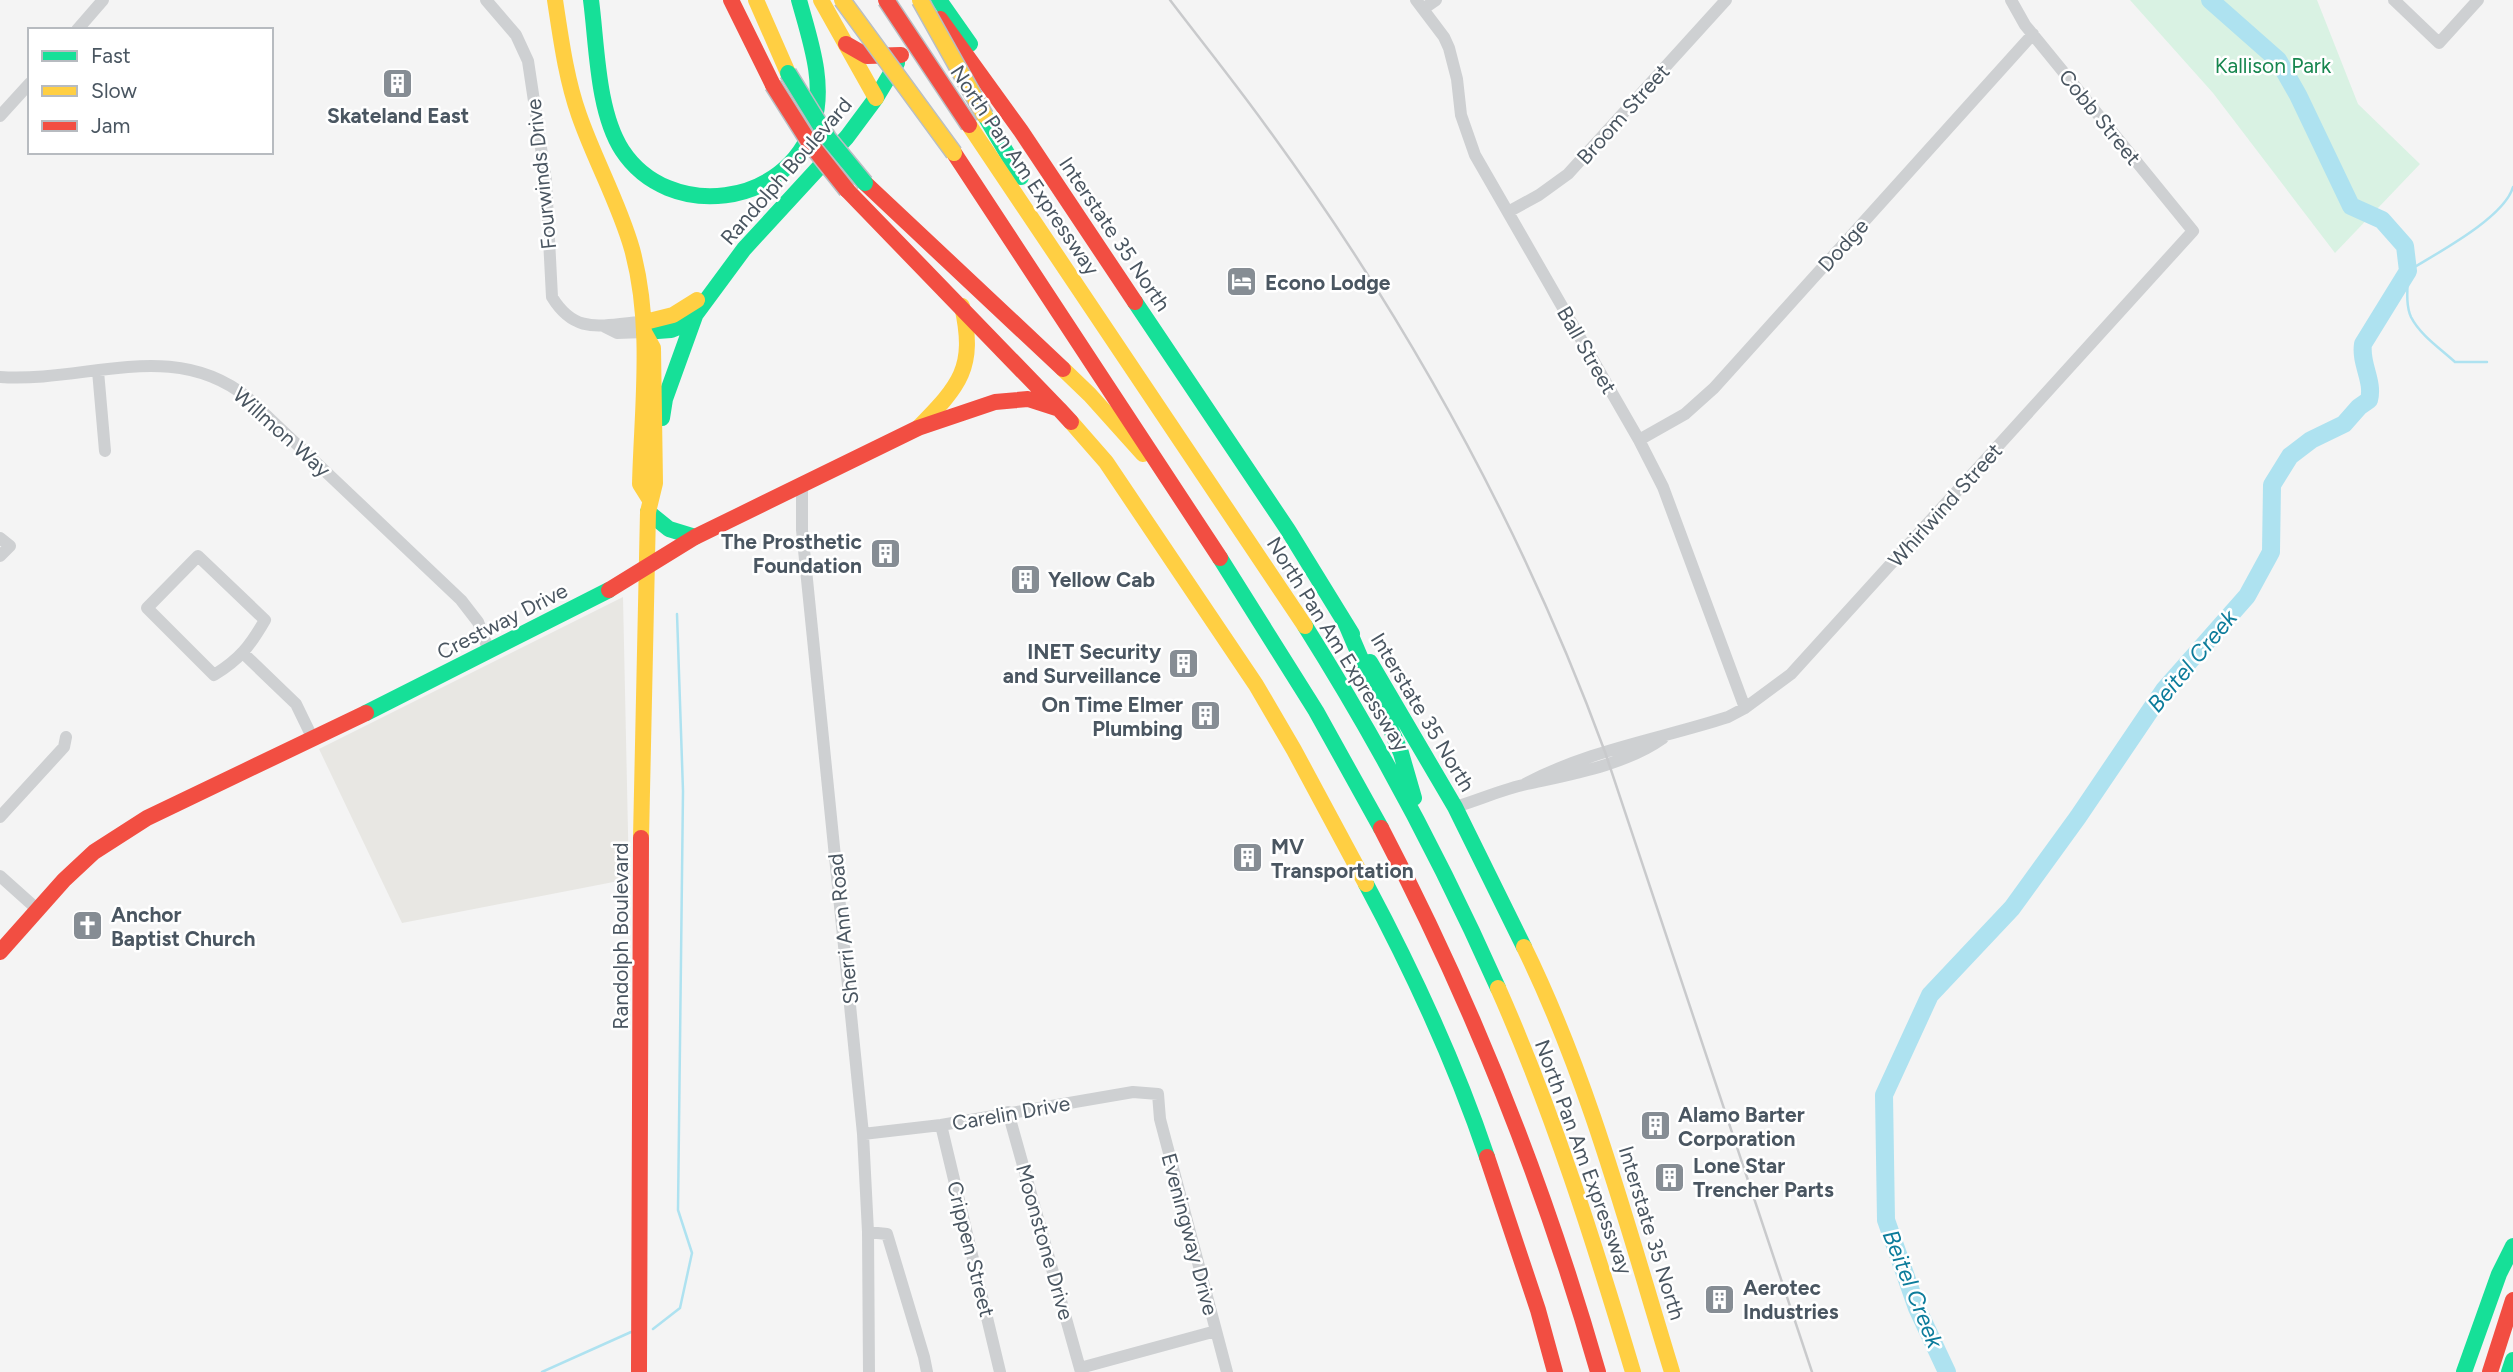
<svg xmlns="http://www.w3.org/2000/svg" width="2513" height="1372" viewBox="0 0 2513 1372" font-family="Figtree,sans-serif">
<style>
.commercial{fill:#e8e7e3}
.green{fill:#d9f2e3}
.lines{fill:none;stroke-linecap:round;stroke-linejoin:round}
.stream{stroke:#aee2f0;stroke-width:2.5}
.river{stroke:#aee2f0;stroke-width:18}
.street{stroke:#ced0d2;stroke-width:12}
.fast{stroke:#16e098;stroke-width:16}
.slow{stroke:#ffcf43;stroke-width:16}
.jam{stroke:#f24e42;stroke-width:16}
.rail{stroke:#c9cacc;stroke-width:2.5}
.fast-bridge-casing{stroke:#b9bec3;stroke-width:19;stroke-linecap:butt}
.slow-bridge-casing{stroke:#b9bec3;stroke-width:19;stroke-linecap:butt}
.jam-bridge-casing{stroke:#b9bec3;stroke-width:19;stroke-linecap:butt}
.fast-bridge{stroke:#16e098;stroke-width:16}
.slow-bridge{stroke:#ffcf43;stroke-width:16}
.jam-bridge{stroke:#f24e42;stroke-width:16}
.labels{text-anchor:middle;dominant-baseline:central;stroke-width:5;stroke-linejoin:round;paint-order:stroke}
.park-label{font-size:21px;fill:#17864f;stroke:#fff}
.street-label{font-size:21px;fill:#4a5661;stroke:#fff}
.poi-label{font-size:21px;font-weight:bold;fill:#4a5661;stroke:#fff;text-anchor:start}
.water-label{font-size:23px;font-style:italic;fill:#0c7c9b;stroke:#fff}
</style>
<rect width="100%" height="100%" fill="#f4f4f4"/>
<path class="commercial" d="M623,597L629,879L402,923L319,749Z"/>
<path class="green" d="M2130,0H2317L2358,104L2420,164L2335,253L2213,93Z"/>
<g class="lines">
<path class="stream" d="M2487,362H2455C2441,349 2420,335 2411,317C2405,304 2408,285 2408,271C2437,253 2504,218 2513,187
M653,1329L680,1308L692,1253L678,1210L683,791L677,614
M542,1372L631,1332"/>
<path class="river" d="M1947,1372L1917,1308L1886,1220L1884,1095L1930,995L2012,908L2078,817L2164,690L2247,596L2271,552L2272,485L2290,456L2311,440L2344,424L2359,407L2369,400C2374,381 2360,364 2363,344L2408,271L2405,246L2382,220L2351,206L2298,95L2278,60L2210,0"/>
<path class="street" d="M486,0L516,35L528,61L546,181L552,297C577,338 605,323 644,322
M1416,0L1444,37L1449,48L1457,79L1461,115L1475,155L1639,440L1663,487L1745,708
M2394,0L2439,43L2478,0
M1423,9L1436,0
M77,30L103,0
M0,116L30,83
M1508,212L1539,195L1568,174L1726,0
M605,327L617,333L644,332
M98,371L105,451
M0,377C87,383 173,337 248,398L461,600L478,622L489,651
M1639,440L1685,414L1714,388L2033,34
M802,487V530L863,1134L868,1232L869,1372
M0,538L10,546L0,556
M198,556L265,620C250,646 240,659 214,675L147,608Z
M243,653L296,704L312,737
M1525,784C1589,750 1660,739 1728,717L1745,708L1791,674L2193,231L2025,25L2011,0
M1455,807C1479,800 1503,789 1527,784C1572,774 1625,765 1663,738
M0,817L64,747L66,737
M0,876L38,910
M1008,1112L1081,1372
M941,1125L1000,1372
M863,1134L941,1125L1133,1092L1158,1094L1160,1119L1227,1372
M868,1232L887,1234L924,1357L927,1372
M1080,1368L1216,1331"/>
<path class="fast" d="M591,0C597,45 597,111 622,150C669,222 787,207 813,125C826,84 810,40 799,0
M939,0L970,44
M985,116L1021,177
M1135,302L1288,530L1352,634
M644,332L671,330L681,326L696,314L744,249L847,137L876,98L897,63
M662,418L665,399L695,316
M648,512L669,529L695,537
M1220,558L1316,711L1381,828
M1346,624L1401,753L1414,798
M1305,626C1378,742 1442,862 1498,988
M1370,662L1455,807L1524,947
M366,713L609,590
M1366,884C1413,972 1455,1062 1487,1157
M2464,1372L2499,1274L2513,1246
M2509,1372L2513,1360"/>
<path class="slow" d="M555,0C561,39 566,78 579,115C595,161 619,203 632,249C653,326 642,406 640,484L650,500
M756,0L788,73
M821,0L876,98
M969,125L1305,626
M645,322L673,315L697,300
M1063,369L1090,395L1143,454
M1071,422L1106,462L1256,685L1294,750L1366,884
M918,428C960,385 976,368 962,306
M641,838L648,512L655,483L653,348L644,332
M1524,947C1590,1082 1628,1229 1672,1372
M1498,988C1553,1112 1594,1242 1633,1372"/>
<path class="jam" d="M731,0L773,85
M940,19L1021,131L1135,302
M846,44L867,56L901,55
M954,153L1220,558
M865,183L1063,369
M847,190L1059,409
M609,590L695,537L918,428L995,402L1028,399L1059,409L1071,422
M1381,828C1472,1002 1544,1183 1598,1372
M0,952L64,880L94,852L147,818L366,713
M1487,1157L1538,1310L1555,1372
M639,1372L641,838
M2490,1372L2513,1300"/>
<path class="rail" d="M1170,0C1202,42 1235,83 1266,126C1406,317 1523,529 1605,752L1812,1372"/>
<defs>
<path id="fast-bridge" d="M788,73L828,138L865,183"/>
<path id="slow-bridge" d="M842,0L954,153
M920,0L985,116"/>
<path id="jam-bridge" d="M886,0L969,125
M773,85L809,142L847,190"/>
</defs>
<use href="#fast-bridge" class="fast-bridge-casing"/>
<use href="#slow-bridge" class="slow-bridge-casing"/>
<use href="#jam-bridge" class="jam-bridge-casing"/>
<use href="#fast-bridge" class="fast-bridge"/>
<use href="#slow-bridge" class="slow-bridge"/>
<use href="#jam-bridge" class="jam-bridge"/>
</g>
<defs>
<symbol id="building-square" viewBox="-11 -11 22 22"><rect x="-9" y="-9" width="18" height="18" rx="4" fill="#868d94" stroke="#fff"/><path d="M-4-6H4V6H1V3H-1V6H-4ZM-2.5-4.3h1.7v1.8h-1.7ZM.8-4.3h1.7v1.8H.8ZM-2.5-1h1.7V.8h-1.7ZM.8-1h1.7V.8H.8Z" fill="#fff"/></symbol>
<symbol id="hotel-square" viewBox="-11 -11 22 22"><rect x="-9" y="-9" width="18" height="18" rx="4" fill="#868d94" stroke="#fff"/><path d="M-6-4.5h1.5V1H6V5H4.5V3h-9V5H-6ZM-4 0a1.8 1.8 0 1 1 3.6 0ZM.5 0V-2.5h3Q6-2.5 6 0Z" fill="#fff"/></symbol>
<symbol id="church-square" viewBox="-11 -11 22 22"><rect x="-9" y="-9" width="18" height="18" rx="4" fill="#868d94" stroke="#fff"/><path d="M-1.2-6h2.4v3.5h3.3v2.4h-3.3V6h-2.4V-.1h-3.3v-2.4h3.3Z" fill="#fff"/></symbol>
</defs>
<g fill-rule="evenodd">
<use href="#building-square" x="380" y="66" width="35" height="35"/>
<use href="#hotel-square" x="1224" y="264" width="35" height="35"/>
<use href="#building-square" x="868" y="536" width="35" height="35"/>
<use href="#building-square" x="1008" y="562" width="35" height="35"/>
<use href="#building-square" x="1166" y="646" width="35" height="35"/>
<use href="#building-square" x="1188" y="698" width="35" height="35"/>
<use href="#building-square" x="1230" y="840" width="35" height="35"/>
<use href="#church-square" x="70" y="908" width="35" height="35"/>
<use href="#building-square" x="1638" y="1108" width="35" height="35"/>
<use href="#building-square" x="1652" y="1160" width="35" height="35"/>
<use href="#building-square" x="1702" y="1282" width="35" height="35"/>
</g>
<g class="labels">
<g class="park-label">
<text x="2273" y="65">Kallison Park</text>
</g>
<g class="street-label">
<text transform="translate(1623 114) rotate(-48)">Broom Street</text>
<text transform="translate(2100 117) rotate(51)">Cobb Street</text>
<text transform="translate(1025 170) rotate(56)">North Pan Am Expressway</text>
<text transform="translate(786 171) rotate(-49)">Randolph Boulevard</text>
<text transform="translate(541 174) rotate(-96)">Fourwinds Drive</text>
<text transform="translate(1115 234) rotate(56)">Interstate 35 North</text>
<text transform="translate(1843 245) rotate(-48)">Dodge</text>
<text transform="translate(1587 350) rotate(60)">Ball Street</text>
<text transform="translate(282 432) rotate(42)">Willmon Way</text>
<text transform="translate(1945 505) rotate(-48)">Whirlwind Street</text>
<text transform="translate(502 621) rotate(-27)">Crestway Drive</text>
<text transform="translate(1338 644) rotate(58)">North Pan Am Expressway</text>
<text transform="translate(1423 712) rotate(59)">Interstate 35 North</text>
<text transform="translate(843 929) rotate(-96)">Sherri Ann Road</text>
<text transform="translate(620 936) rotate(-90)">Randolph Boulevard</text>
<text transform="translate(1011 1113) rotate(-10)">Carelin Drive</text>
<text transform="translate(1584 1157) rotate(70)">North Pan Am Expressway</text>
<text transform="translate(1652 1233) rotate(73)">Interstate 35 North</text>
<text transform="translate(1190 1234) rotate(75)">Eveningway Drive</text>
<text transform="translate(1045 1242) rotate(74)">Moonstone Drive</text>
<text transform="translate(971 1249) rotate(76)">Crippen Street</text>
</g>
<g class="poi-label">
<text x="398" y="115" text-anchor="middle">Skateland East</text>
<text x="1265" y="282">Econo Lodge</text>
<text x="862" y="541" text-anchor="end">The Prosthetic<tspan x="862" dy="24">Foundation</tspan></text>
<text x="1048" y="579">Yellow Cab</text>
<text x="1161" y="651" text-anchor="end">INET Security<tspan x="1161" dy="24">and Surveillance</tspan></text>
<text x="1183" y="704" text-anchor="end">On Time Elmer<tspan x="1183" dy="24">Plumbing</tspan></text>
<text x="1271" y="846">MV<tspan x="1271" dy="24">Transportation</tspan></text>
<text x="111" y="914">Anchor<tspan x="111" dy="24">Baptist Church</tspan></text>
<text x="1678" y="1114">Alamo Barter<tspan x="1678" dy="24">Corporation</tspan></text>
<text x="1693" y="1165">Lone Star<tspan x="1693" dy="24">Trencher Parts</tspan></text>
<text x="1743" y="1287">Aerotec<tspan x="1743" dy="24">Industries</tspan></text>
</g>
<g class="water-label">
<text transform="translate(2192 661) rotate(-50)">Beitel Creek</text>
<text transform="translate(1913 1289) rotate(68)">Beitel Creek</text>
</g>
</g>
<rect x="28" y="28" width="245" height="126" fill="#ffffff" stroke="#b7bbc0" stroke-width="2"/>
<rect x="42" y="51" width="35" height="10" fill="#16e098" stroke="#b7bbc0" stroke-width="2"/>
<text x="91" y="63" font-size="21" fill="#4a5661">Fast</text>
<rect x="42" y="86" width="35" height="10" fill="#ffcf43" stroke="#b7bbc0" stroke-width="2"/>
<text x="91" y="98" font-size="21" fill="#4a5661">Slow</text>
<rect x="42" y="121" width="35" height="10" fill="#f24e42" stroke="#b7bbc0" stroke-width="2"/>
<text x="91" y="133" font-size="21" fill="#4a5661">Jam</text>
</svg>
